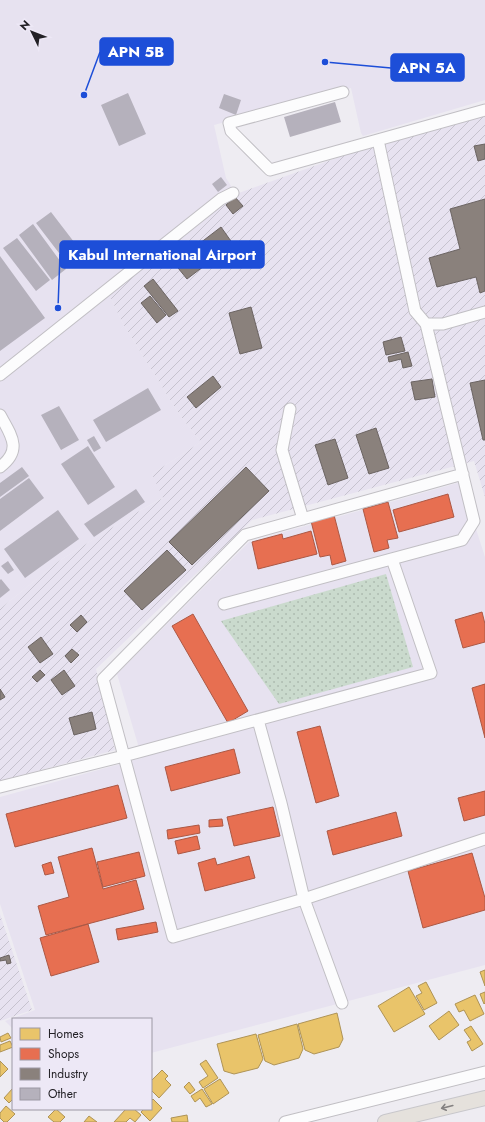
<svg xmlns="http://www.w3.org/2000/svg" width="485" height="1122" viewBox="0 0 485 1122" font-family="Jost,sans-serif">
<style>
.built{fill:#e7e2f0}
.industrial{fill:url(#industrial-furrows)}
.grass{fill:url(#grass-dots)}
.homes{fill:#e9c46a;stroke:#ae9356}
.shops{fill:#e76f51;stroke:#ac5844}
.industry{fill:#8a817c;stroke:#6b6462}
.building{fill:#b5b1bc}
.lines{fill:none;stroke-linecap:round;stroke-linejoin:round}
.minor-casing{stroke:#c1bfc4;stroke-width:13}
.major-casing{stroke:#c8c7cb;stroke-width:16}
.minor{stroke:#fcfcfd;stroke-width:11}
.major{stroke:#e5e1dc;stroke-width:14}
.oneway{stroke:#848181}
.leader{fill:none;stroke:#1d4ed8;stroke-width:1.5}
.callout-dot{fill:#1d4ed8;stroke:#ede8f6;stroke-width:1.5}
.callout{fill:#1d4ed8;stroke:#1d4ed8;stroke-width:1.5}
.callout-label{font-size:15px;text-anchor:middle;font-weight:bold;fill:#fff}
</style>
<defs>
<pattern id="industrial-furrows" width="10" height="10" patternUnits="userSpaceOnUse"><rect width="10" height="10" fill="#e7e2f0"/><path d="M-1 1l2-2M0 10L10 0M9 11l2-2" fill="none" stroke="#c6c2ce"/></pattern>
<pattern id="grass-dots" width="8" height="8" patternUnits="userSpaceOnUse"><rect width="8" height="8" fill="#cadacd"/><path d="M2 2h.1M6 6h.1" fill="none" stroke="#adbbb0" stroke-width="1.8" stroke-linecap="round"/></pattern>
</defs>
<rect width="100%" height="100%" fill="#eeecf2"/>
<path class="built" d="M0,0H485V100L363,136L361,133L351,88L214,125L226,178L236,194L109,294L122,322L179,414L201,442L152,474L164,497L134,514L59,561L0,609Z
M461,482L485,557V965L151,1053V1019H13V1029L5,1021L35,1010L0,904V797L142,758L117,674L249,542Z"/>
<path class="industrial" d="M485,110V497L474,461L252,520L96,669L115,750L0,781V609L59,561L134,514L163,498L152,474L201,442L179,414L122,322L109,294L236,194L373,145Z
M0,914L32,1010L0,1021Z"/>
<path class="grass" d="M386,574L413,667L279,704L221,621Z"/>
<path class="homes" d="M485,970V986L480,972Z
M426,982L437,1003L424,1010L416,996L422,993L418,986Z
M409,987L425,1014L394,1032L378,1006Z
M485,992V1003L484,1004L480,994Z
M475,995L484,1014L470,1021L464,1010L459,1012L455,1004Z
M449,1011L459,1025L439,1040L429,1026Z
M337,1013L343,1039L339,1047L314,1054L305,1050L298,1024Z
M297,1024L303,1049L299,1058L274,1065L265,1061L258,1035Z
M471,1026L483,1044L472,1051L467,1042L471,1040L464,1030Z
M8,1033L11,1038L1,1042L0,1037Z
M256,1034L263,1059L258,1068L234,1074L224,1071L217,1044Z
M10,1041L13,1047L0,1052V1045Z
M206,1060L218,1078L203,1088L199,1082L208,1076L200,1064Z
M0,1061L8,1069L0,1077Z
M162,1070L168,1076L165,1079L171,1085L159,1098L151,1090V1081Z
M220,1079L229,1093L213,1104L204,1089Z
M189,1082L195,1090L190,1094L184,1087Z
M13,1088V1099L9,1103L4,1098Z
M202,1089L212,1104L206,1107L200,1098L195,1102L191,1096Z
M153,1099L162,1108L150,1121L141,1112L144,1109H151V1101Z
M6,1106L15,1114L7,1122H4L0,1118V1113Z
M56,1109L65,1117L60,1122H54L48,1117Z
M126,1109H134L141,1115L135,1122L130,1118L126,1122H114Z
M187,1115L188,1122H172L171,1118Z
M89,1116L97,1122H84Z"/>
<path class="shops" d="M448,494L454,517L399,532L393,510Z
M388,502L398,538L387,540L389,548L374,552L363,509Z
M334,515L346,561L332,565L330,555L320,557L311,521Z
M311,531L317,554L258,569L252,542L282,534L283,539Z
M482,612L485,624V642L463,648L455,620Z
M193,614L248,711L228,723L172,626Z
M485,684V738L472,688Z
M320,726L339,796L316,803L297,732Z
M234,749L240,773L171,791L165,767Z
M118,785L127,818L15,847L6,814Z
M485,791V815L464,821L458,798Z
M273,807L280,836L234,846L227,817Z
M396,812L402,836L333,855L327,831Z
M222,819L223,826L209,827V820Z
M199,825L200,833L168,839L167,830Z
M197,836L200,849L178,854L175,841Z
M92,848L103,889L136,880L144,909L46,935L38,906L69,897L58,857Z
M139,852L145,876L103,887L97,862Z
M472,853L485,898V910L423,928L408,871Z
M249,856L255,878L205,891L198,863L215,858L217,865Z
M51,862L54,873L45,875L42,865Z
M156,922L158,932L118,940L116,929Z
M88,924L99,962L51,976L40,938Z"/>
<path class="industry" d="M485,144V159L478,161L474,146Z
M235,197L243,206L233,214L226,205Z
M485,199V291L480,293L476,277L437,287L429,258L460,249L450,209Z
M221,227L233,244L187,279L174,263Z
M153,279L178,311L169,317L144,286Z
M150,296L166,315L157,323L141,303Z
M251,307L262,348L240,354L229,313Z
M401,337L405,351L386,355L383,342Z
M408,352L412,366L403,368L401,359L389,362L388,357Z
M213,376L221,387L196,408L187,397Z
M432,379L435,397L415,400L411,382Z
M485,380V440H483L470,383Z
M376,428L389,468L369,474L356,435Z
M335,439L348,478L328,485L315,445Z
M246,467L269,491L192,565L169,542Z
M167,550L186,570L142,610L124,591Z
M81,615L87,622L77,632L70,625Z
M41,637L53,654L40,663L28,647Z
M72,649L79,655L71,663L65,656Z
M40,670L45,675L37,682L32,677Z
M64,670L75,686L62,695L51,680Z
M0,689L5,697L0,700Z
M92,712L96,729L74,735L69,718Z
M9,955L11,963L7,964L6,960L0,961V958Z"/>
<path class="building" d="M128,93L146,134L119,146L101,105Z
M224,94L241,100L236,115L219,108Z
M335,102L341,122L290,137L284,117Z
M221,177L227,185L218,192L212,184Z
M51,212L84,255L69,266L36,223Z
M33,224L66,269L52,280L19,235Z
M17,238L50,280L36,291L3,248Z
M0,256L45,318L0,351Z
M148,388L161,410L106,442L93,420Z
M59,406L79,440L61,450L41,415Z
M94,436L101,448L94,452L87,440Z
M88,446L115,487L88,505L61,464Z
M22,467L29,476L0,497V483Z
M29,478L44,498L0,531V499Z
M136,489L145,502L94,537L84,524Z
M58,510L79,539L25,578L4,549Z
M8,561L14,570L8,574L1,566Z
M1,579L10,590L0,598V580Z"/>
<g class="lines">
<defs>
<path id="minor" d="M343,92L229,123L231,131L270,170L485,110
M426,324H443L485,312
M0,375L221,199L233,193
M290,409L282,450L303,519
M0,415C11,435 23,450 0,467
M463,474L245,535L103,679L173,937L304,899L485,839
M224,604L462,540L474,521L426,324L415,311L378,140
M258,720L281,803L304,899L342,1003
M0,787L124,756L431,673L392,559
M285,1122L485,1072"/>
<path id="major" d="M385,1122L485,1098"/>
</defs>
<use href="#minor" class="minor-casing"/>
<use href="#major" class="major-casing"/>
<use href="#minor" class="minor"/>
<use href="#major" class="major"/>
</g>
<defs><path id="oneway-shaft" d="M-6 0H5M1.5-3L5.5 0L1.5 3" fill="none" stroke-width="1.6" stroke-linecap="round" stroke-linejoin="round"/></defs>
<use class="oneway" href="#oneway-shaft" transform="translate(447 1107) rotate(166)"/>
<path class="leader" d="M84 95L100 52M325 62L391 68M58 308L60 254"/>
<g class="callout-dot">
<circle cx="84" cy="95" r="4"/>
<circle cx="325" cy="62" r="4"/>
<circle cx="58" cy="308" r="4"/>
</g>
<g class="callout">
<rect x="100" y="38" width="73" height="27" rx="4"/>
<rect x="391" y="54" width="73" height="27" rx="4"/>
<rect x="60" y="241" width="204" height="27" rx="4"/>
</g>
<g class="callout-label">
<text x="136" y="57">APN 5B</text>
<text x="427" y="73">APN 5A</text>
<text x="162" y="260">Kabul International Airport</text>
</g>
<rect x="12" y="1018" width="140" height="92" fill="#ede8f6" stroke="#9c98a3"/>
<rect x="20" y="1028" width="20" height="12" fill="#e9c46a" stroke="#9c98a3"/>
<text x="48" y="1038" font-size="12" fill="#232126">Homes</text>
<rect x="20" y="1048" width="20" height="12" fill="#e76f51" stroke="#9c98a3"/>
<text x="48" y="1058" font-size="12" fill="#232126">Shops</text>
<rect x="20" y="1068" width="20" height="12" fill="#8a817c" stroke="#9c98a3"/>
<text x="48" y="1078" font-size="12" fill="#232126">Industry</text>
<rect x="20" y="1088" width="20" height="12" fill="#b5b1bc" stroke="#9c98a3"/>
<text x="48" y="1098" font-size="12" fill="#232126">Other</text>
<g transform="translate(32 32) rotate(313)" stroke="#ede8f6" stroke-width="3" paint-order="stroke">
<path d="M0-3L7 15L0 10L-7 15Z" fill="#232126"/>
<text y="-6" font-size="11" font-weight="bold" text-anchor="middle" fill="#232126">N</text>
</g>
</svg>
